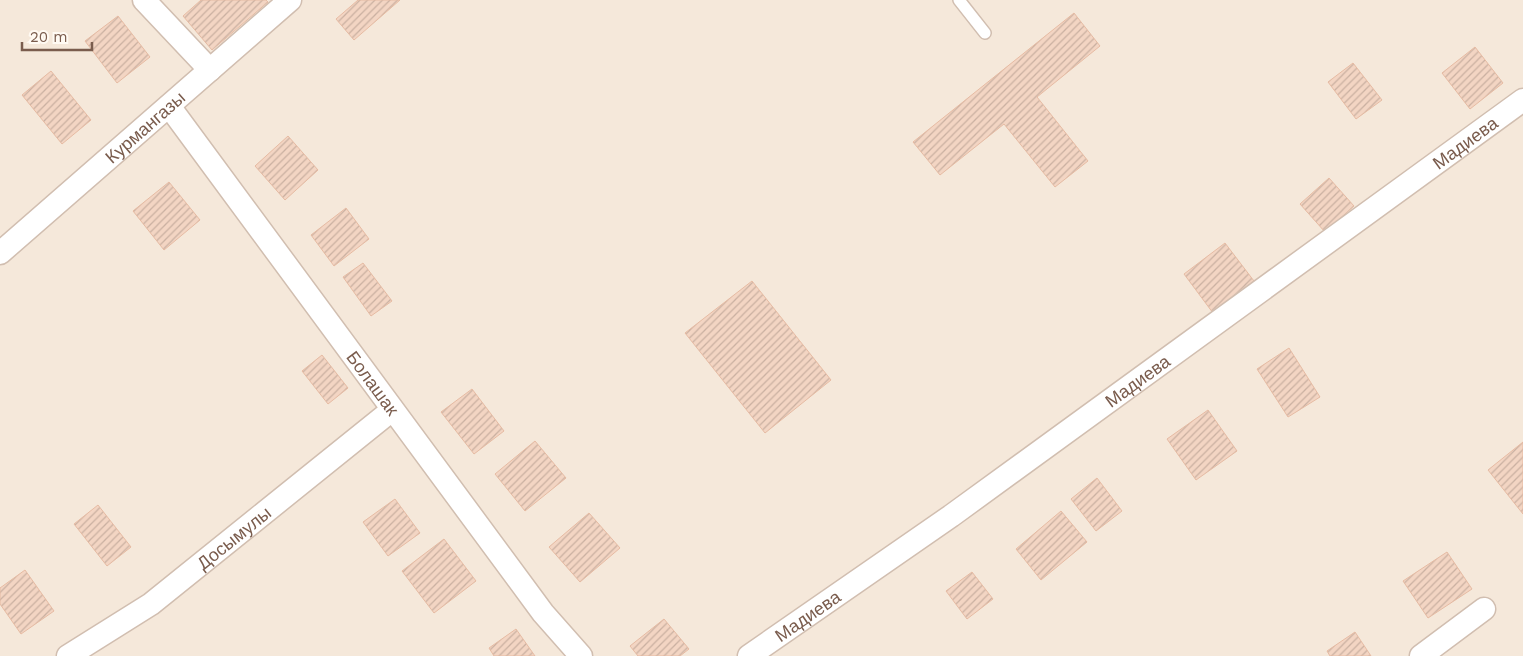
<svg xmlns="http://www.w3.org/2000/svg" width="1523" height="656" viewBox="0 0 1523 656" font-family="'Work Sans',sans-serif">
<style>
.residential{fill:#f5e8da}
.building{fill:url(#building-hatch);stroke:#e6bba3}
.lines{fill:none;stroke-linecap:round;stroke-linejoin:round}
.service-casing{stroke:#d1beb0;stroke-width:14}
.minor-casing{stroke:#d1beb0;stroke-width:25}
.service{stroke:#fff;stroke-width:11}
.minor{stroke:#fff;stroke-width:22}
.labels{text-anchor:middle;dominant-baseline:central;stroke-width:4;stroke-linejoin:round;paint-order:stroke}
.street-label{font-size:18px;fill:#7a5c4d;stroke:#fffaf3}
</style>
<defs>
<pattern id="building-hatch" width="6" height="6" patternUnits="userSpaceOnUse" patternTransform="scale(1.25)"><rect width="6" height="6" fill="#f3d5c3"/><path d="M-1 1l2-2M0 6l6-6M5 7l2-2" fill="none" stroke="#cab0a1"/></pattern>
</defs>
<rect width="100%" height="100%" fill="#fdf6ec"/>
<path class="residential" d="M0,0H1523V656H0Z"/>
<path class="building" d="M201,0H266L268,2L212,50L183,16Z
M358,0H400L354,40L336,19Z
M1074,13L1100,46L1037,97L1088,161L1055,187L1004,124L940,175L913,142Z
M118,16L150,57L117,83L85,41Z
M1475,47L1503,83L1470,109L1442,73Z
M1353,63L1382,100L1356,119L1328,82Z
M51,71L91,120L62,144L22,95Z
M288,136L318,170L285,200L255,166Z
M1329,178L1354,206L1325,232L1300,204Z
M169,182L200,220L164,250L133,211Z
M346,208L369,239L334,266L311,235Z
M1225,243L1254,281L1213,313L1184,274Z
M363,263L392,301L371,316L343,277Z
M752,281L831,380L765,433L685,333Z
M1289,348L1320,397L1288,417L1257,369Z
M322,355L348,388L328,404L302,371Z
M472,389L504,431L474,454L441,412Z
M1208,410L1237,451L1196,480L1167,439Z
M535,441L566,478L525,511L495,474Z
M1523,442V514L1488,470Z
M1097,478L1122,511L1096,531L1071,499Z
M395,499L420,533L388,556L363,522Z
M98,505L131,547L107,566L74,524Z
M1061,511L1087,542L1041,580L1016,549Z
M589,513L620,548L580,582L549,547Z
M444,539L476,581L434,613L402,571Z
M1447,552L1472,589L1428,618L1403,581Z
M25,570L54,611L21,634L0,604V588Z
M972,572L993,599L967,619L946,591Z
M664,619L689,649L680,656H638L630,646Z
M516,629L535,656H494L489,648Z
M1355,632L1371,656H1330L1327,651Z"/>
<g class="lines">
<defs>
<path id="service" d="M959,0L985,33"/>
<g id="minor">
<path d="M144,0L210,70"/>
<path id="s1" d="M169,106L543,613L581,656"/>
<path id="s2" d="M0,253L290,0"/>
<path id="s3" d="M68,656L151,604L392,410"/>
<path id="s4" d="M749,656L951,516L1523,100"/>
<path d="M1421,656L1484,609"/>
</g>
</defs>
<use href="#service" class="service-casing"/>
<use href="#minor" class="minor-casing"/>
<use href="#service" class="service"/>
<use href="#minor" class="minor"/>
</g>
<g class="labels">
<g class="street-label">
<text stroke="none"><textPath href="#s2" startOffset="192">Курмангазы</textPath></text>
<text stroke="none"><textPath href="#s4" startOffset="881">Мадиева</textPath></text>
<text stroke="none"><textPath href="#s4" startOffset="476">Мадиева</textPath></text>
<text stroke="none"><textPath href="#s1" startOffset="344">Болашак</textPath></text>
<text stroke="none"><textPath href="#s3" startOffset="204">Досымулы</textPath></text>
<text stroke="none"><textPath href="#s4" startOffset="71">Мадиева</textPath></text>
</g>
</g>
<path d="M22 42v8h70v-8" fill="none" stroke="#7a5c4d" stroke-width="2.5"/>
<text x="30" y="42" font-size="15" fill="#7a5c4d" stroke="#fffaf3" stroke-width="4" paint-order="stroke">20 m</text>
</svg>
